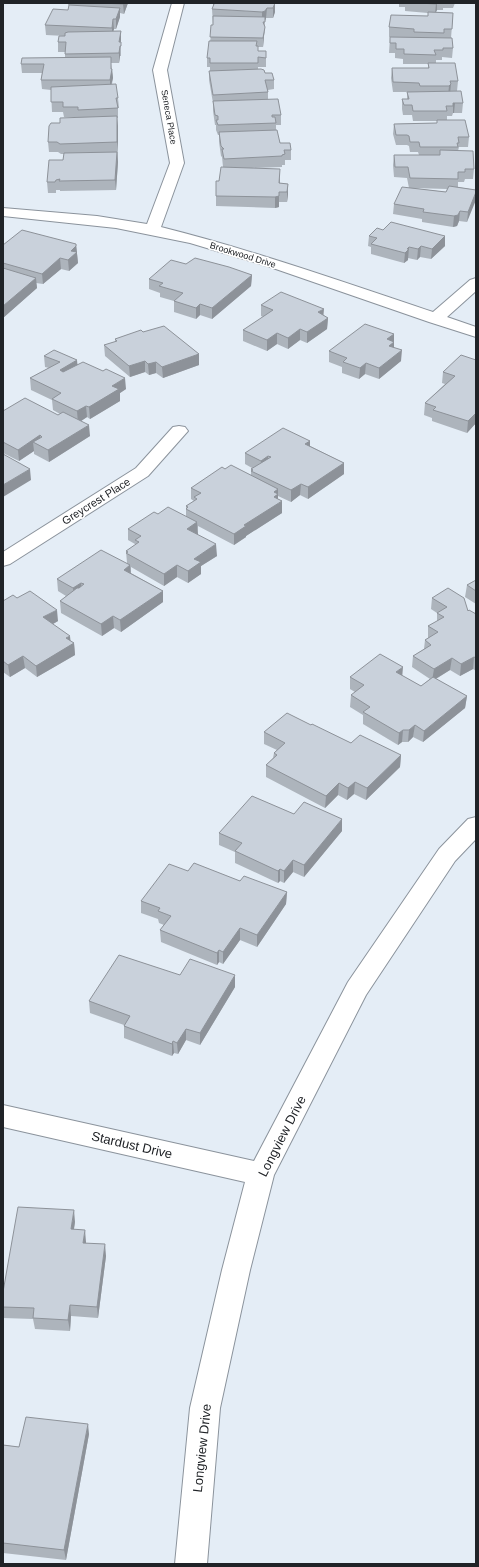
<svg xmlns="http://www.w3.org/2000/svg" width="479" height="1567" viewBox="0 0 479 1567" font-family="Helvetica,sans-serif">
<style>
.lines{fill:none;stroke-linecap:round;stroke-linejoin:round}
.street-casing{stroke:#8b939c;stroke-width:2}
.street{fill:#fff;fill-rule:evenodd}
.wall{fill:#adb4bc;fill-rule:evenodd}
.shaded-wall{fill:#8d9299}
.building{fill:#c9d1db;stroke:#8d9299}
.labels{text-anchor:middle;dominant-baseline:central;stroke-width:3.5;stroke-linejoin:round;paint-order:stroke}
.far-street-label{font-size:9px;fill:#202327;stroke:#fff}
.street-label{font-size:11px;fill:#202327;stroke:#fff}
.near-street-label{font-size:13px;fill:#202327;stroke:#fff}
</style>
<rect width="100%" height="100%" fill="#e4edf6"/>
<g class="lines">
<defs>
<path id="street" d="M172,3H184L167,70L184,163L161,227C253,250 343,282 433,312L470,280L476,278V291L447,317L476,327V337L429,322L270,267L190,243L116,228L3,216V208L97,216L147,224L170,163L153,70Z
M179,426L185,427L188,431L148,476L10,564L3,566V552L136,468L173,427Z
M476,817V839L455,861L366,995L274,1175L250,1270L220,1408L207,1564H175L190,1408L222,1270L245,1182L3,1127V1105L254,1161L348,982L439,849L468,819Z"/>
</defs>
<use href="#street" class="street-casing"/>
<use href="#street" class="street"/>
</g>
<path class="wall" d="M68,3H128L124,14L120,13V17L116,29H114L113,31H121V56H120L119,63H111L113,78L112,84L118,98L119,108H118V118H117L118,162L116,190L60,191V190H56V193H48L47,182L63,160L64,154H61L58,152H49L48,142L60,123L79,117H64L63,112H52L51,90L42,89L41,80L42,73H22L21,64L65,57V52H58V42L65,36L46,35L45,25L68,10L69,5H68Z
M275,3V12L273,18H266L265,21L264,36L263,47H258V51H266V67H258V69L274,80V89L268,90V99L281,115V125H276V130L280,143L291,150V160H285V165H282V167L251,168L280,179V183L288,184V194L287,202H279V207L275,208L216,206V181H219L223,167L222,157L221,156L219,142V135H218L216,130V125H215L213,111V103L209,80V71H210V67H207V58L213,25L212,9L213,7V4Z
M399,3H455L453,8H443V10H437L436,12L453,13L451,38L453,48L452,58L442,57V60H436V63L458,81L457,91H450L463,103L462,113H453L452,116H447V120L469,137L468,147H459L458,151L474,169L473,179H465L464,182H458V187L476,190L467,222L459,221L457,226L453,227L422,222V219L393,214L394,204L409,188L407,178L394,177L393,165L394,155H419L418,152H410L409,146L407,145H396L393,134L394,124L437,123V121H413L412,115H403L402,109V99H407V92H393L391,78L392,68H428V64H403V59L395,58V53H389L390,37H397H389V27L428,16V13L405,11V7H399ZM413,188L447,189L446,192Z
M369,236L445,246L431,259L420,257L417,260L408,258V260L404,263L371,254V247L368,246Z
M76,244L78,263L69,271L61,269L43,284L36,283L37,288L3,318V245Z
M186,264L252,275L251,286L212,319L200,315L196,319L174,312V301L160,297V293L149,289V279Z
M261,305L323,315L328,318L327,329L307,343L300,340L288,349L277,344L267,351L243,341V330L263,317L261,316Z
M143,332L199,354V365L163,378L156,373L149,375L145,372L130,377L105,356L104,345L115,342V339Z
M394,334V347L401,361L379,379L365,374L359,379L342,373V367L329,362V351Z
M44,356L78,364L126,389L120,393V401L90,419L87,417L81,421L90,436L49,462L34,454V451L19,461L3,453V411L58,415L60,414L53,410L52,400L31,390L30,378L49,368L45,367Z
M476,360V423L467,433L432,421V418L424,415L425,403L445,384L442,383L443,372Z
M310,441V446L344,463V474L308,499L300,495L291,502L278,496V499L282,501V513L246,536V537L234,545L198,526L197,534L217,556L201,566V574L188,583L177,577L164,586L131,567V573L163,591V602L121,632L114,628L102,636L61,613L60,601L66,596L58,591L57,579L127,563L126,551L135,545V544L128,540V529L158,514L186,517V506L194,501L191,499V488L225,469L251,475V469L252,468L245,464V453Z
M476,580V604L465,597L467,585Z
M17,598L58,621L53,624L70,641L74,643L75,655L37,677L25,668L10,677L3,672V601Z
M432,598L476,614V671L473,669L460,676L450,670L436,679L467,696L465,708L423,742L413,737L408,742H402L398,745L363,724V715L350,707L351,695L355,692L350,689V677L402,676L421,686L430,679L412,667L413,656L424,649L425,640L428,638V626L437,622V613L431,609Z
M311,725L351,743L401,755L400,767L366,800L354,794L347,800L338,795L325,808L266,777V765L273,758L274,753L277,750L264,744V732Z
M294,814L342,831L304,877L293,872L284,883L280,881L278,883L235,863V852L219,845V833Z
M188,871L240,881L287,892L286,904L257,947L240,940L223,964L219,962L217,965L161,942L160,930L164,925L159,923L158,919L141,913V901Z
M180,975L235,987L200,1045L186,1040L178,1054L174,1053L172,1056L124,1038V1025L90,1013L89,1001Z
M75,1222L74,1229L86,1242V1243L106,1256L98,1318L71,1316L70,1331L35,1329L33,1319L3,1318V1292Z
M89,1434L66,1560L3,1553V1445L19,1447Z"/>
<path class="shaded-wall" d="M124,3H128L124,14L123,4Z
M275,3V12L273,18V8Z
M436,3H437V10L435,14Z
M120,8V17L116,29V19Z
M267,8L266,18L265,21V31V21L262,22V12Z
M113,19L114,29L112,37V28Z
M265,27L264,36L263,47V38Z
M121,31V40L120,46L119,42Z
M120,46V56L119,63V53Z
M111,57V73L112,69L113,78L110,89V80Z
M451,84L450,94L448,96L449,86Z
M453,103H455L454,113H453Z
M117,116L118,126V152L117,142Z
M117,152L118,162L116,190L115,180Z
M280,169V179L278,194L279,183Z
M288,184V194L287,202V192Z
M279,192V207L275,208V197Z
M476,192V200L467,222L468,212Z
M460,211L459,221L457,226L453,227L454,216Z
M445,236V246L431,259L432,249Z
M76,244L78,263L69,271L68,260L71,251Z
M421,246L420,257L417,260L418,249Z
M409,247L408,260L404,263L405,253L407,249Z
M60,258L61,269L43,284L42,274Z
M252,275L251,286L212,319V308Z
M36,278L37,288L3,318V306Z
M200,304V315L196,319V308Z
M324,309L323,320L318,312Z
M328,318L327,329L307,343V332Z
M300,329V340L288,349V338Z
M277,333V344L267,351V340Z
M394,334V353L389,357L387,339Z
M402,350L401,361L379,379V368Z
M199,354V365L163,378L162,367Z
M77,360L78,371L61,381L60,370Z
M145,361V372L130,377L129,366Z
M156,362V373L149,375L148,364Z
M366,363L365,374L359,379L360,368Z
M125,378L126,389L120,393V401L90,419L89,407L112,386Z
M86,406L87,417L78,423L77,411Z
M476,413V423L467,433L468,421Z
M89,425L90,436L49,462L48,450Z
M40,435L41,446L33,442L34,451L19,461L18,450Z
M310,441V452L305,444Z
M268,456V467L260,472L261,461Z
M344,463V474L308,499V487Z
M30,469L31,480L3,497V485Z
M301,484L300,495L291,502V490Z
M278,489V504L282,501V513L246,536V537L234,545V534L244,525L274,492Z
M197,522L198,534L188,541L187,529Z
M216,544L217,556L201,566V574L188,583V571L194,559Z
M130,565L131,577L124,570Z
M177,565V577L164,586V574Z
M81,583L82,594L74,600L73,588Z
M163,591V602L121,632L120,620Z
M57,610L58,621L44,629L43,617Z
M113,616L114,628L102,636L101,624Z
M70,636L71,645L74,643L75,655L37,677L36,666L66,638Z
M23,656L25,668L10,677L8,665Z
M474,657L473,669L460,676L461,664Z
M452,658L450,670L432,681L434,669Z
M403,667L402,679L396,672Z
M467,696L465,708L423,742L424,731Z
M415,725L413,737L408,742L409,730Z
M403,730L402,742L398,745L399,733Z
M401,755L400,767L366,800L367,788Z
M355,782L354,794L347,800L348,788Z
M339,783L338,795L325,808L326,796Z
M342,819V831L304,877V865Z
M293,860V872L284,883V871Z
M280,869V881L278,883V871Z
M287,892L286,904L257,947V935Z
M240,928V940L223,964V952Z
M219,950V962L217,965V953Z
M235,975V987L200,1045V1033Z
M186,1029V1040L178,1054L177,1043Z
M173,1041L174,1053L172,1056V1044Z
M74,1210L75,1222L72,1240L71,1229Z
M85,1230L86,1242L84,1254L83,1243Z
M105,1244L106,1256L98,1318L97,1307Z
M70,1305L71,1316L70,1331L68,1320Z
M88,1424L89,1434L66,1560L64,1550Z"/>
<path class="building" d="M100,3H124L123,4Z
M214,3H275L273,8H267L265,11L262,12L212,9L214,4H213Z
M418,3H436V4Z
M69,5L120,8L116,19H113L112,28L45,25L53,9L68,10Z
M428,12L453,13L452,29H444V33L414,32V29L389,27L391,15L428,16Z
M213,16L265,17V22H263L265,27L263,38L210,37L211,25H213Z
M121,31L119,42H121V46H120L119,53L65,54L66,42H58L59,36H65V33L68,32Z
M390,37L452,38L453,48H443V50H434L436,55L404,54V49H396V43H390Z
M209,41H257L256,46H258V51H266V58L258,57V63H210V58H207Z
M111,57V69H112L110,80H41L44,64H21L22,58Z
M428,63H455L458,81H450L451,84L449,86H420L419,83L393,82L392,68H429Z
M261,69L264,70L265,73H272L274,80H265L268,92L213,95L209,71Z
M116,84L118,98H116L118,108L78,110V107H63V102H51V87Z
M461,91L463,103H453V106H446L447,111H413L412,105H404L402,99H409L407,92Z
M278,99L281,115H272V117H275L276,123L218,125L216,120H218V116L215,115L213,101Z
M117,116V142L60,144L57,142H48L49,126L51,123H60V118Z
M437,120H465L469,137H458L459,143H457L458,147H420L419,142H410L409,136L407,135H396L394,124L437,123Z
M277,130L280,143H290L291,150H284L285,154L282,155V156L224,159L222,149H224L221,146L219,132Z
M440,150L473,151L474,169H465V172H458V179L410,178L408,167H395L394,155H440Z
M117,152L115,180L59,181L60,179L56,180L55,182H47L49,160H63L64,153Z
M221,167L280,169L279,183L288,184L287,192H279V196L275,197L216,196V181H219Z
M449,186L476,190V192L468,212L460,211L458,215L454,216L423,212L424,209L394,204L402,187L446,192Z
M391,222L445,236L432,249L421,246L418,249L409,247L407,249H409L405,253L371,244L377,238L369,236L377,228L383,230Z
M22,230L76,244V246L71,251L77,252L68,260L60,258L42,274L3,263V245Z
M195,258L229,267L252,275L212,308L200,304L196,308L174,301L183,293L159,286L163,283L149,279L171,260L186,264Z
M3,268L36,278L3,306Z
M281,292L324,309L318,312L328,318L307,332L300,329L288,338L277,333L267,340L243,330L273,310L261,305Z
M365,324L394,334L387,339L394,342L389,346L402,350L379,368L366,363L360,368L343,362L347,358L329,351Z
M164,326L199,354L162,367L156,362L148,364L145,361L129,366L104,345L117,341L115,339L141,330L143,332Z
M54,350L77,360L60,370L63,372L83,362L103,371L106,369L125,378L112,386L119,389L89,407L86,406L77,411L52,399L61,393L30,378L60,362L44,356Z
M461,355L476,360V413L468,421L433,410L436,407L425,403L455,376L443,372Z
M25,398L58,415L63,412L89,425L48,450L33,442L42,437L40,435L18,450L3,442V411Z
M283,428L310,441L305,444L344,463L308,487L301,484L291,490L251,471L253,470L251,469L271,457L268,456L261,461L245,453Z
M3,454L30,469L3,485Z
M231,465L278,489L274,492L278,494L274,497L282,501L244,525L246,526L234,534L186,509L188,507L186,506L197,499L194,497L201,493L191,488L222,467L225,469Z
M168,507L197,522L187,529L216,544L194,559L201,562L188,571L177,565L164,574L126,553L128,552L126,551L139,542L135,540L141,536L128,529L154,512L158,514Z
M101,550L130,565L124,570L163,591L120,620L113,616L101,624L60,601L77,588H79L84,584L81,583L73,588L57,579Z
M476,580V591L467,585Z
M448,588L464,598L468,611L469,610L476,614V658L474,657L461,664L452,658L434,669L413,656L431,645L425,640L438,632L428,626L444,617L437,613L447,607L432,598Z
M30,591L57,610L43,617L70,636L66,638L74,643L36,666L23,656L8,665L3,661V601L13,595L17,598Z
M380,654L403,667L396,672L421,686L433,677L467,696L424,731L415,725L409,730H403L399,733L363,712L370,707L351,695L364,685L350,677Z
M287,713L311,725L312,724L351,743L360,735L401,755L367,788L355,782L348,788L339,783L326,796L266,765L277,755L274,753L285,743L264,732Z
M252,796L294,814L304,802L342,819L304,865L293,860L284,871L280,869L278,871L235,851L242,843L219,833Z
M194,863L240,881L244,876L287,892L257,935L240,928L223,952L219,950L217,953L160,930L171,916L158,911L160,908L141,901L169,864L188,871Z
M119,955L180,975L190,959L235,975L200,1033L186,1029L177,1043L173,1041L172,1044L124,1026L130,1016L89,1001Z
M18,1207L74,1210L71,1229L85,1230L83,1243L105,1244L97,1307L70,1305L68,1320L33,1318L34,1308L3,1307V1292Z
M26,1417L88,1424L64,1550L3,1543V1445L19,1447Z"/>
<g class="labels">
<g class="far-street-label">
<text transform="translate(169 117) rotate(80)">Seneca Place</text>
<text transform="translate(243 255) rotate(17)">Brookwood Drive</text>
</g>
<g class="street-label">
<text transform="translate(96 501) rotate(-32)">Greycrest Place</text>
</g>
<g class="near-street-label">
<text transform="translate(282 1136) rotate(-63)">Longview Drive</text>
<text transform="translate(132 1145) rotate(13)">Stardust Drive</text>
<text transform="translate(202 1448) rotate(-84)">Longview Drive</text>
</g>
</g>
<rect width="479" height="1567" fill="none" stroke="#202327" stroke-width="8"/>
</svg>
